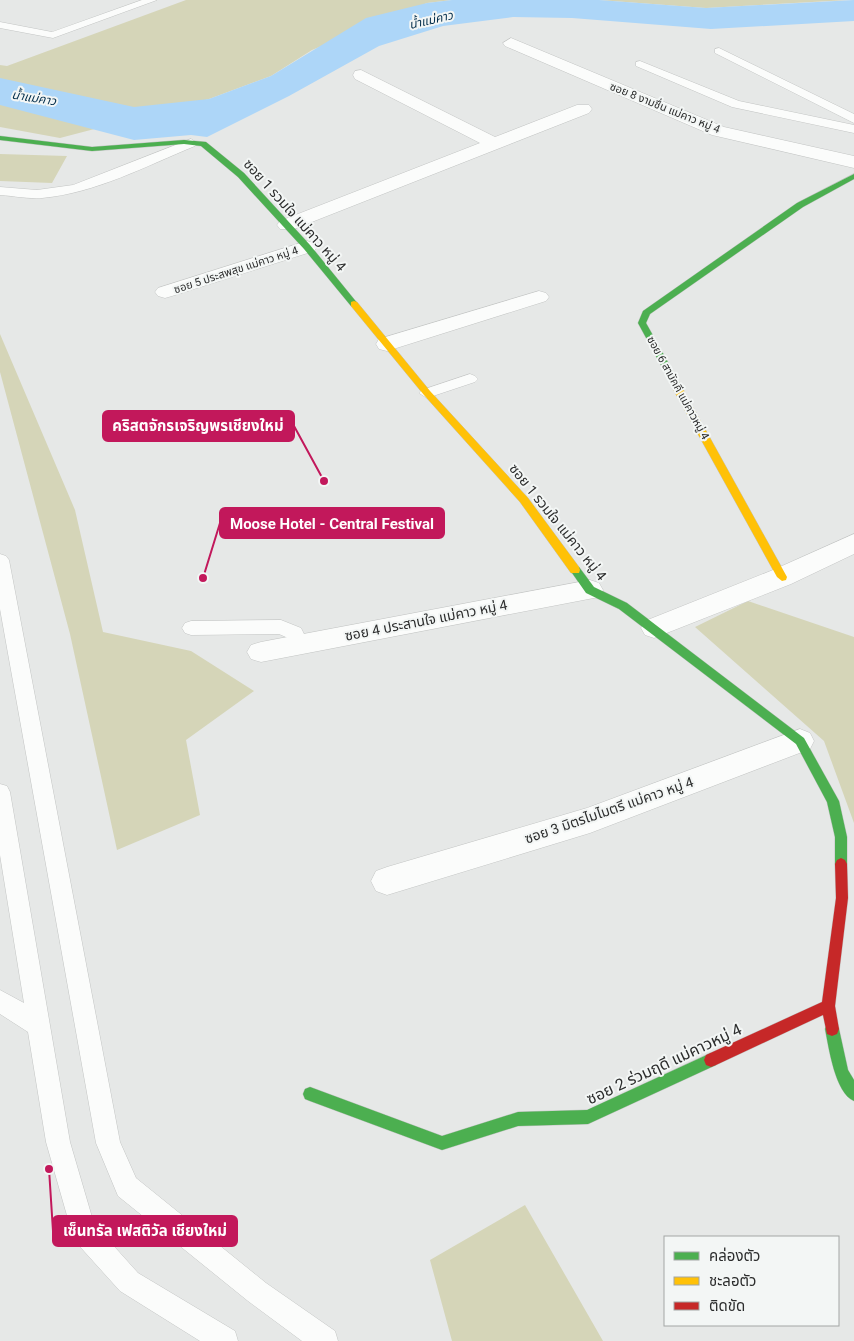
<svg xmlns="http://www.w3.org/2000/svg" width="854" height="1341" viewBox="0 0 854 1341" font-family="Roboto,'Noto Sans Thai',sans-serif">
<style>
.green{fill:#d5d5b8}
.water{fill:#add6f8}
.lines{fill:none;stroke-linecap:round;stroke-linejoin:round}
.lane-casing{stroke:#c3c5c4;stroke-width:1}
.street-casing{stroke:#c3c5c4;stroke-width:1}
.fast-casing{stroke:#c3c5c4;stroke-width:1}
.slow-casing{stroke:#c3c5c4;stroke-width:1}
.jam-casing{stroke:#c3c5c4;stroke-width:1}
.lane{fill:#fbfcfb;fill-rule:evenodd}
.street{fill:#fbfcfb;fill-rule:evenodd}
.fast{fill:#4caf50;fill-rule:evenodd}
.slow{fill:#ffc107;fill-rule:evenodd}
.jam{fill:#c62828;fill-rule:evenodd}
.labels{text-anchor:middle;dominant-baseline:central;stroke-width:4;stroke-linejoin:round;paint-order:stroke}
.far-street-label{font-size:11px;fill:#2c2d2d;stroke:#f3f6f5}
.far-water-label{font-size:12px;font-style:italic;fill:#002c4a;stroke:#f3f6f5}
.street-label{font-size:14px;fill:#2c2d2d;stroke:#f3f6f5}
.near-street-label{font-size:16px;fill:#2c2d2d;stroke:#f3f6f5}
.leader{fill:none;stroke:#c2185b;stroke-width:2}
.callout-dot{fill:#c2185b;stroke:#f3f6f5;stroke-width:2}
.callout{fill:#c2185b;stroke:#c2185b;stroke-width:2}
.callout-label{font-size:15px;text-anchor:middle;font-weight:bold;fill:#fff}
</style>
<rect width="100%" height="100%" fill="#e6e8e7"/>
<path class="green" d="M186,0H452L427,3L312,50L271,76L209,99L60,138L0,127V65L7,66Z
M599,0H848L706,8Z
M0,154L67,156L52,183L0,181Z
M0,334L75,510L103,632L191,651L254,691L186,740L200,815L117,850L70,634L0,372Z
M748,601L854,637V823L824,741L695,627Z
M525,1205L603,1341H452L430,1260Z"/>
<path class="water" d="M452,0H599L706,8L854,0V21L711,29L572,18L513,17L443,26L379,46L289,96L207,137L191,135L134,140L0,105V78L134,107L209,99L271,76L366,18L427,3Z"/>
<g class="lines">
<defs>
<path id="lane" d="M142,0H157L53,38L0,28V22L52,32Z
M719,48L854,114V123L715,53V49Z
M640,61L739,101L854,125V133L732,107L636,66V62Z
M191,139L197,143L195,146C146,166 96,193 42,198C28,199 14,196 0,195V187L37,190L73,185Z
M470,374L475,376L478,379L475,382L427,398L419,393L422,390Z
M0,554L6,556L9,560L120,1142L136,1178L266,1283L335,1331L338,1341H302L248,1301L118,1196L96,1143L0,609Z
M281,620L301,628L309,644L307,649L300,651L293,649L288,638L279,634L191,635L185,633L182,628L185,623L191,621Z
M0,784L7,786L10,792L70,1142L94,1224L138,1273L235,1331L238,1341H200L120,1291L74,1240L46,1142L28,1032L0,1014V990L24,1003L0,855Z"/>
<path id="street" d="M511,38L724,127L854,156V168L712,135L505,46L503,43Z
M361,70L495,137L577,105H589L592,109L589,113L294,229H280L277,225L280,221L480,143L355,79L353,75L355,71Z
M307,241L314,243L317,247L314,251L172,296L165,298L158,296L155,292L158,288Z
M539,291L546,293L549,297L546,301L387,351L379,349L376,344L379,339Z
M854,534V554L791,584L654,638L645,635L641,628L645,621L773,570Z
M590,580L599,583L603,590L599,597L261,662L251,659L247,652L251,645L261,642Z
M800,729L810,733L814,741L810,749L590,833L387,895L376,891L371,881L376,871L387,867L587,808Z"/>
<path id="fast" d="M0,136L92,147L184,140L206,142L244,173L310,245L358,304L354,307L351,306L304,249L238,177L201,146L184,144L92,151L0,140Z
M854,174V179L803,207L650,314L646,323L683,389L678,392L675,391L638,323L643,311L797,203Z
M575,566L579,567L594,587L627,603L804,738L839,801L847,837V864L845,868L841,870L837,868L835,864V837L827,802L796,744L619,609L586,593L570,570Z
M832,1022L837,1024L839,1029L848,1070L854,1080V1101C835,1093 829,1048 825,1029L827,1024Z
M711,1053L716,1055L718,1060L716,1065L588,1124L518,1126L442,1150L310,1101L305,1099L303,1094L305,1089L310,1087L442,1136L518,1112L587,1110Z"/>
<path id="slow" d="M354,301L357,302L430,391L528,498L579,567L580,570L579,573H571L520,502L424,395L351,306V302Z
M678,386L683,389L787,577L786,580L782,581L777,577L673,389Z"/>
<path id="jam" d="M841,858L845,860L847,864L848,898L835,1006L839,1029L837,1034L832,1036L827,1034L823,1015L716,1065L711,1067L706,1065L704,1060L706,1055L822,1002L836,898L835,864L837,860Z"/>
</defs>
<use href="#lane" class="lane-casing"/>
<use href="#street" class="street-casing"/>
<use href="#fast" class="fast-casing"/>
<use href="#slow" class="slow-casing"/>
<use href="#jam" class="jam-casing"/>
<use href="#lane" class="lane"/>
<use href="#street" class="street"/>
<use href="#fast" class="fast"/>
<use href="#slow" class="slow"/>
<use href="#jam" class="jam"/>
</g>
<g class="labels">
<g class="far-street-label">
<text transform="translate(665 108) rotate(22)">ซอย 8 งามชื่น แม่คาว หมู่ 4</text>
<text transform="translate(236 270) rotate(-18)">ซอย 5 ประสพสุข แม่คาว หมู่ 4</text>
<text transform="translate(678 388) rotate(61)">ซอย 6 สามัคคี แม่คาวหมู่ 4</text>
</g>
<g class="far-water-label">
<text transform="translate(431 20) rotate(-13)">น้ำแม่คาว</text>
<text transform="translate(34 98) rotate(9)">น้ำแม่คาว</text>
</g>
<g class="street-label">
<text transform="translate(295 215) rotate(48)">ซอย 1 รวมใจ แม่คาว หมู่ 4</text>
<text transform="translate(558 522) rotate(51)">ซอย 1 รวมใจ แม่คาว หมู่ 4</text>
<text transform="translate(426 620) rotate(-11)">ซอย 4 ประสานใจ แม่คาว หมู่ 4</text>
<text transform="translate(609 810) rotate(-19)">ซอย 3 มิตรไมไมตรี แม่คาว หมู่ 4</text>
</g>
<g class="near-street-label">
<text transform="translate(664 1064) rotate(-25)">ซอย 2 ร่วมฤดี แม่คาวหมู่ 4</text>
</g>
</g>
<path class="leader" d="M324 481L294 426M203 578L220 523M49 1169L53 1231"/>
<g class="callout-dot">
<circle cx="324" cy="481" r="5"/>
<circle cx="203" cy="578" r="5"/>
<circle cx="49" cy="1169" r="5"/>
</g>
<g class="callout">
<rect x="103" y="411" width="191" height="30" rx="5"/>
<rect x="220" y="508" width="224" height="30" rx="5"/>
<rect x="53" y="1216" width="184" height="30" rx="5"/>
</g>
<g class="callout-label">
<text x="198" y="431">คริสตจักรเจริญพรเชียงใหม่</text>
<text x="332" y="529">Moose Hotel - Central Festival</text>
<text x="145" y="1236">เซ็นทรัล เฟสติวัล เชียงใหม่</text>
</g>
<rect x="664" y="1236" width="175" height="90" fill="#f3f6f5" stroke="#a3a6a5"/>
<rect x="674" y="1252" width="25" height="8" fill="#4caf50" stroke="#a3a6a5"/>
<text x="709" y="1261" font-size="15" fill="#2c2d2d">คล่องตัว</text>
<rect x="674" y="1277" width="25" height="8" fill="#ffc107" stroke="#a3a6a5"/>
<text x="709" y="1286" font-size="15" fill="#2c2d2d">ชะลอตัว</text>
<rect x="674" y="1302" width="25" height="8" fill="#c62828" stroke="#a3a6a5"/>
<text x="709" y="1311" font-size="15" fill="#2c2d2d">ติดขัด</text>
</svg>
